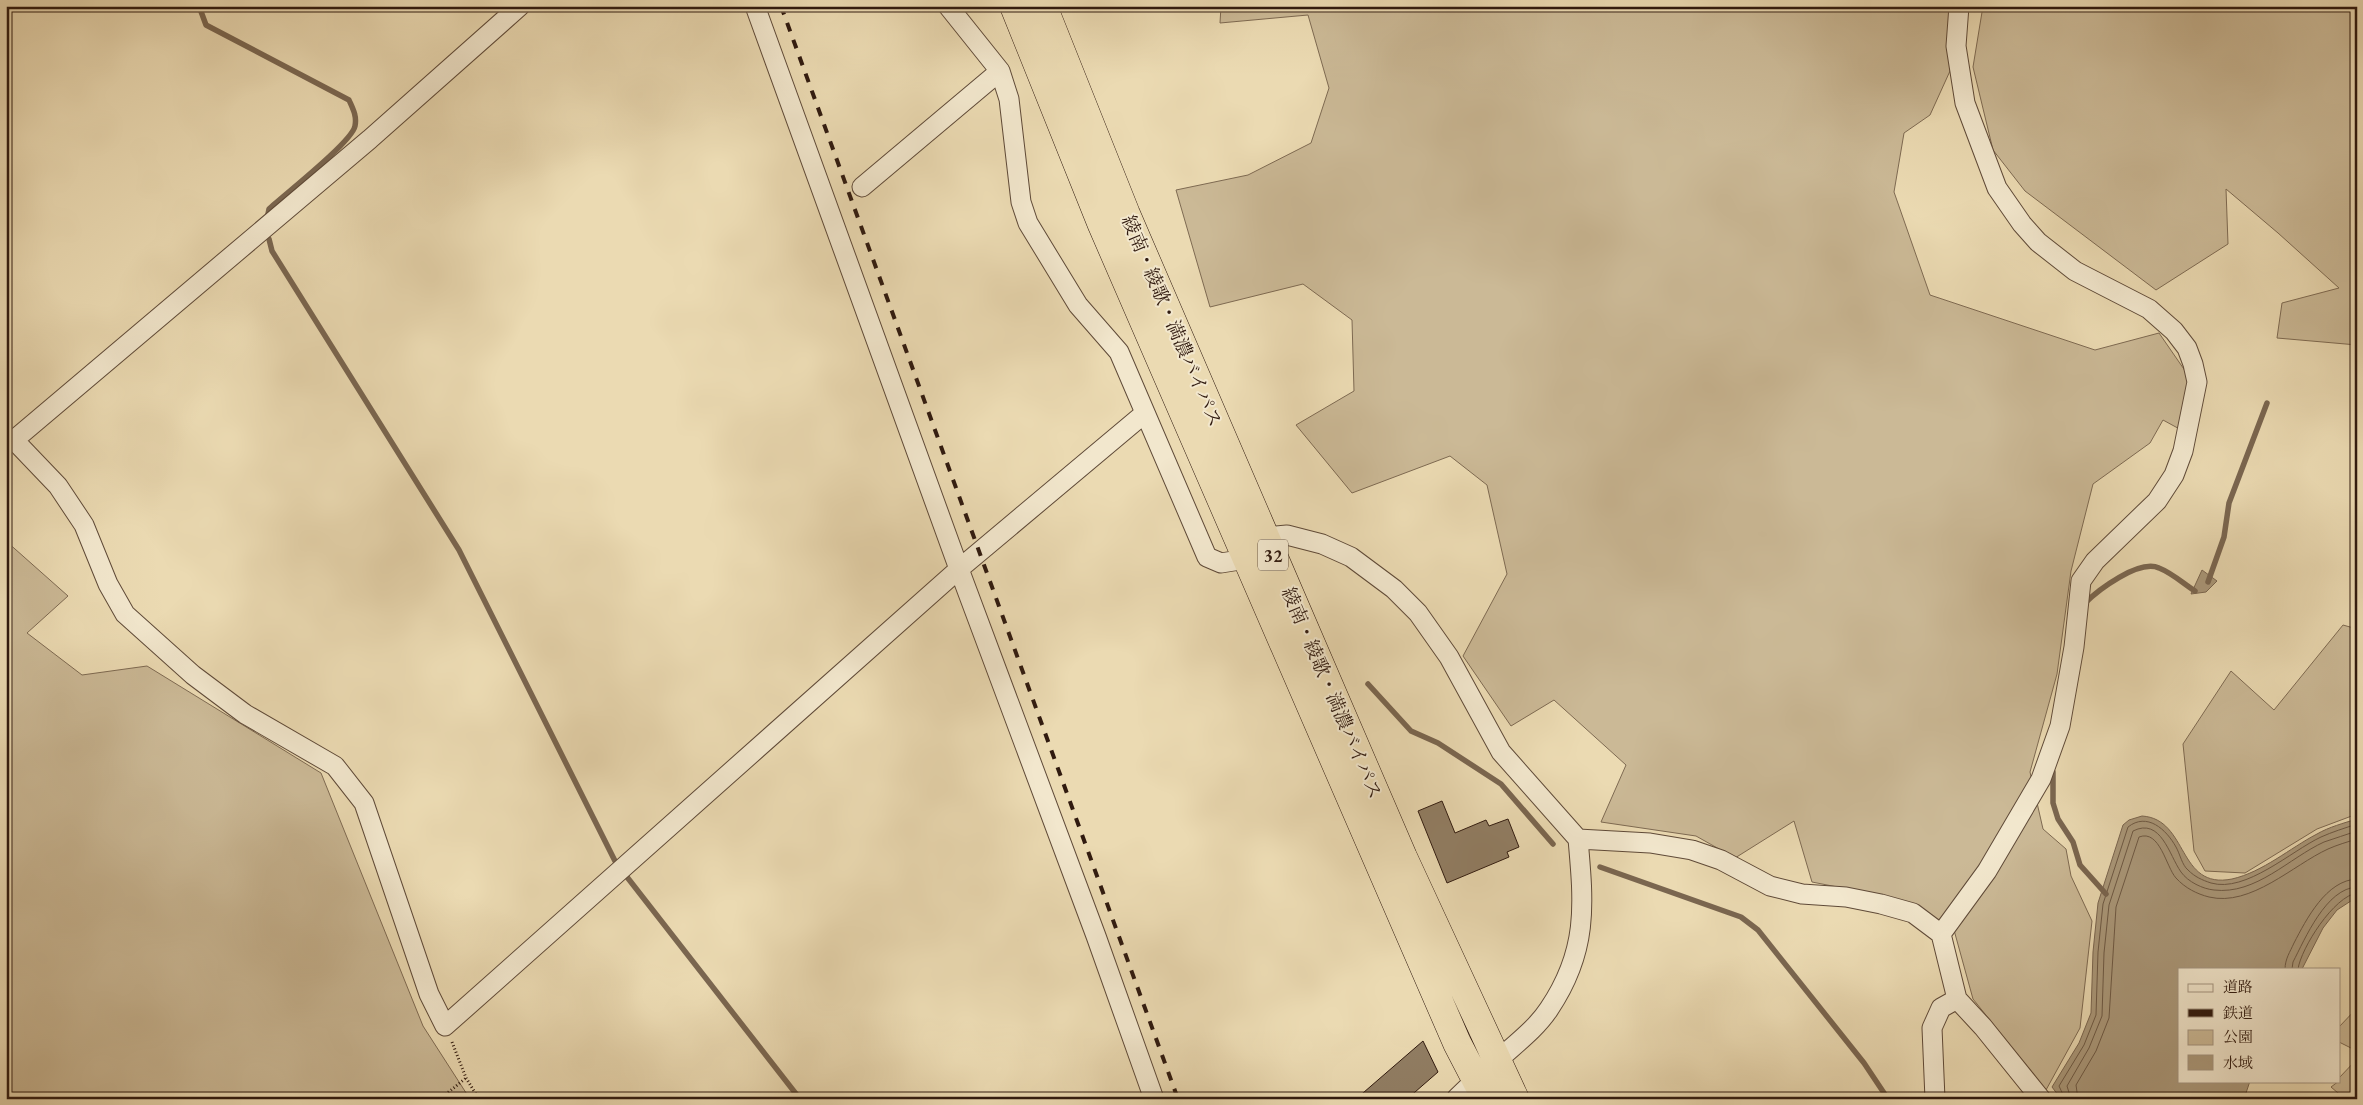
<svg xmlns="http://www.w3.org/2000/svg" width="2363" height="1105" viewBox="0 0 2363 1105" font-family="'EB Garamond','Noto Serif JP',serif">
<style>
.green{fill:#cbb996;stroke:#7e6a52}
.water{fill:#ab997b;stroke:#7a6650}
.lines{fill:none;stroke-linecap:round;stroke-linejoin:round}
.shore{stroke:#6e5a45;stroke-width:1}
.stream{stroke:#7a6650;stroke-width:5.5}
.building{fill:#917e64;stroke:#301a0f}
.minor-casing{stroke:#5f4a38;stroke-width:21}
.tertiary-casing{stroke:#5f4a38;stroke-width:24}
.trunk-casing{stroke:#301a0f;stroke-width:29}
.path{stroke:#301a0f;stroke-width:3;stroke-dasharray:1 2.5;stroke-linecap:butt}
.minor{stroke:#f2e7cd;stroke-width:19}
.tertiary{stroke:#f2e7cd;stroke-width:22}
.trunk{stroke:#ebdab2;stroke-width:28}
.rail{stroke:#301a0f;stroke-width:4;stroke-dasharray:9 9;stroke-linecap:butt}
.labels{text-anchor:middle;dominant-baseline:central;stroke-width:4;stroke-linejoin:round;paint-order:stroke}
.shield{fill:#f2e7cd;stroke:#6a5848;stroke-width:1}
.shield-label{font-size:18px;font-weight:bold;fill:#301a0f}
.street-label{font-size:19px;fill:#301a0f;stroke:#f2e7cd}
</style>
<rect width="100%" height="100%" fill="#ebdab2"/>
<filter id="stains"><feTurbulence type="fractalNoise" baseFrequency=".004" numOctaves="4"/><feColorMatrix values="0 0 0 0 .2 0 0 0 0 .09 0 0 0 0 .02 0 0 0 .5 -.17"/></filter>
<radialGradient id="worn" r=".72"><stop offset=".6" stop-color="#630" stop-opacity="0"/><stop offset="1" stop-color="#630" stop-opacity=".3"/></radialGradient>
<path class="green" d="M1221,6H1951L1950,71L1930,115L1904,133L1894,192L1930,295L2095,350L2159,333L2188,375L2185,432L2163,420L2150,443L2093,484L2071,571L2057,674L2030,772L2043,829L2066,849L2071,876L2092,921L2080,1028L2046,1090L1973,999L1954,930L1888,897L1812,882L1794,821L1735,858L1696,836L1601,822L1626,765L1554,700L1511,726L1463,656L1507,574L1487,485L1450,456L1352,493L1296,425L1354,391L1352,320L1303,284L1210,307L1176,190L1248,175L1311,143L1329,88L1308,15L1220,23Z
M1983,6H2357V345L2277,338L2282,303L2339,288L2278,233L2226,189L2228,244L2156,290L2025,191L1993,150L1973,67Z
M6,541L68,596L27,633L82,675L147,666L321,773L423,1026L470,1099H6Z
M2343,625L2357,629V814L2317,829L2245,873L2205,871L2194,851L2183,744L2231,671L2274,710Z
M2357,1008V1051L2339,1042V1027Z
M2357,1059V1099H2345L2331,1087L2339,1081V1078Z"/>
<path class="water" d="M2202,570L2217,581L2206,592L2191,594Z
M2142,816C2189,819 2177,890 2232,879C2263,872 2290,848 2317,834C2329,827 2344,823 2357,819V897L2337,910L2323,928L2302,969H2179V1081H2250L2244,1099H2061L2052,1087L2079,1043L2091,1013L2093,952L2098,903L2123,825L2129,820Z"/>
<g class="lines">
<path class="shore" d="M2285,969C2285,959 2290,952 2294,943C2306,920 2326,880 2357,879
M2292,969L2293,962C2305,939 2326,888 2357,887
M2298,969C2301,948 2334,896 2357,893
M2065,1099L2059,1086L2084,1045L2096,1015L2098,952L2103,904L2128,827C2147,812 2166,829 2176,847C2180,854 2182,865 2188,870C2195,877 2202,880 2211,883C2246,893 2291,851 2321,837C2332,832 2345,828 2357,824
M2071,1099L2067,1086L2089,1048L2102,1016L2104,953L2109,905L2133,831C2161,817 2169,855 2181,872C2188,882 2203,889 2214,890C2256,895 2289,858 2324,842C2335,838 2346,835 2357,831
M2078,1099L2076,1085L2096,1051L2109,1018L2116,907L2139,837C2160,829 2166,867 2176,878C2185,888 2197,894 2209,897C2251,907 2293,865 2328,849C2337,845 2347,842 2357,839"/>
<path class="stream" d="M199,6L206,25L349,100C353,109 357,116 355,126C352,142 284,195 269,209L268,214
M269,239L272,251L459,550L615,861
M2208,582L2224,537L2229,503L2267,403
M2084,604C2098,590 2139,559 2159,568C2172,573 2184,584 2195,591
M1368,684L1411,731L1438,743L1501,784L1553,844
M2053,772V803L2058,819L2073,842L2080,865L2106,894
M1600,867L1741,917L1758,930L1864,1063L1888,1099
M627,877L800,1099"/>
</g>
<path class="building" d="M1442,801L1455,833L1486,820L1489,826L1508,819L1519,847L1507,852L1509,857L1447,883L1418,811Z
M1423,1041L1438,1072L1407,1099H1356Z"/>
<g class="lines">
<defs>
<path id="minor" d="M755,6L959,569L1096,936L1154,1099
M1000,71L1009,99L1021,202L1028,223L1078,305L1119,352L1207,557L1221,563L1246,559
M862,187L1000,71L948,6
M6,438L14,440L58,486L84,525L108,584L125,614L193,675L245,714L335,766L364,803L429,994L445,1026L959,569L1145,413
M14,440L370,139L520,6
M1266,537L1287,535L1322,544L1351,557L1394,589L1418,613L1449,657L1501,752L1578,839L1650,843L1692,850L1721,860L1770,886L1802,894L1846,897L1881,904L1913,913L1941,934L1957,999L1983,1027L2041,1099
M1941,934L1987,871L2041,779L2060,726L2074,647L2081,581L2095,561L2157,501L2174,475L2183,451L2197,382L2193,364L2187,348L2174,331L2149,309L2075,271L2038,242L2022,224L1997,188L1965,103L1956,46L1959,6
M1497,1061C1514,1045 1536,1029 1549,1009C1588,951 1584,906 1578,839
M1935,1099L1932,1028L1941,1008L1957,999"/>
<path id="tertiary" d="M1458,1099L1488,1070"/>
<path id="trunk" d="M1014,6L1102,225L1457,1043L1486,1099
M1043,6L1126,214L1403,857L1515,1099"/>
</defs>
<use href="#minor" class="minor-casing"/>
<use href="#tertiary" class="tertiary-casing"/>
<use href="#trunk" class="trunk-casing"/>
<path class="path" d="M452,1042L466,1078L479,1099
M440,1099L466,1078"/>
<use href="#minor" class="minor"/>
<use href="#tertiary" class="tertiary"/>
<use href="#trunk" class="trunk"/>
<path class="rail" d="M781,6L1178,1099"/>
</g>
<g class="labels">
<rect class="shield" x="1258" y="539.5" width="30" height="31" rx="4"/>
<g class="shield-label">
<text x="1273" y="555">32</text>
</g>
<g class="street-label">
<text transform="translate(1172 321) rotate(67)">綾南・綾歌・満濃バイパス</text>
<text transform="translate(1332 693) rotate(67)">綾南・綾歌・満濃バイパス</text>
</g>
</g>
<rect width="2363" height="1105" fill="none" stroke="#ebdab2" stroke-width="25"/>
<rect x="8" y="8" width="2348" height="1090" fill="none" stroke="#301a0f" stroke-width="2.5"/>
<rect x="12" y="12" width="2338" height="1080" fill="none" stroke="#301a0f"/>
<rect x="2178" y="968" width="162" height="115" fill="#f2e7cd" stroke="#a49581"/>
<rect x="2188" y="984" width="25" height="8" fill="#f2e7cd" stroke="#a49581"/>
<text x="2223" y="992" font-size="15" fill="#301a0f">道路</text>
<rect x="2188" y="1009" width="25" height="8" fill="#301a0f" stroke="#a49581"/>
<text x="2223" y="1018" font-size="15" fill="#301a0f">鉄道</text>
<rect x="2188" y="1030" width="25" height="15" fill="#cbb996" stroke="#a49581"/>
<text x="2223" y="1042" font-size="15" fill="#301a0f">公園</text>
<rect x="2188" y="1055" width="25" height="15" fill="#ab997b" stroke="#a49581"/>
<text x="2223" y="1068" font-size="15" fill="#301a0f">水域</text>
<rect width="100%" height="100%" filter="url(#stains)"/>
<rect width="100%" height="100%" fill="url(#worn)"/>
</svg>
